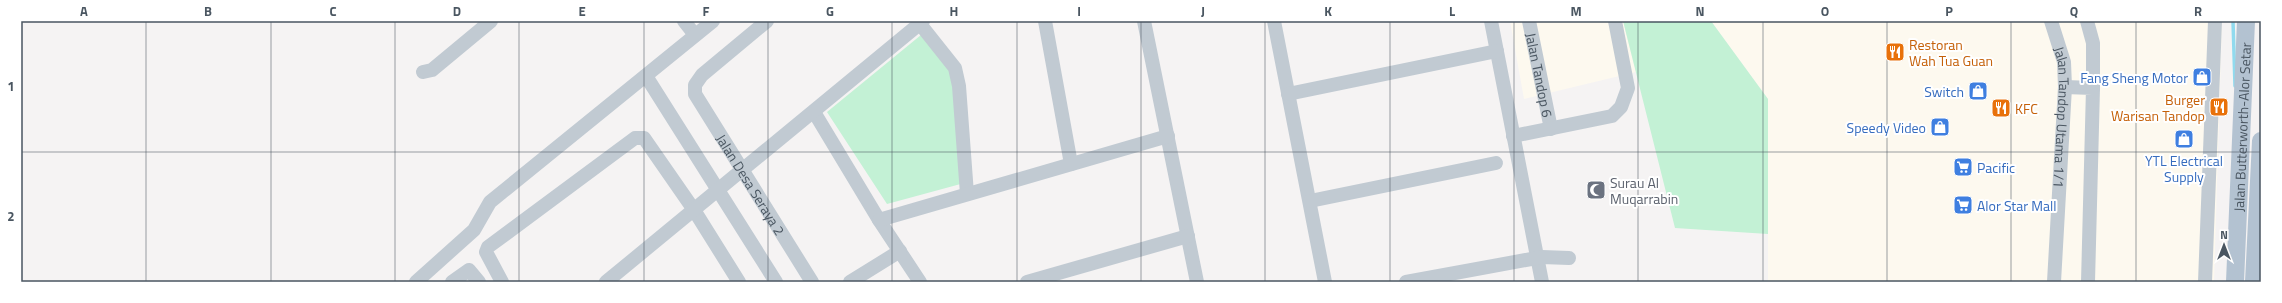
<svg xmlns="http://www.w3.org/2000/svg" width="2282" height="303" viewBox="0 0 2282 303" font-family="'Titillium Web',sans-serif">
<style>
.commercial{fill:#fdf9ef}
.green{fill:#c3f1d5}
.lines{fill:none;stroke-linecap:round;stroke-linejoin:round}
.stream{stroke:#90daee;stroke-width:3.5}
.minor{stroke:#c1cad2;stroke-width:14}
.major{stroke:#b3c2d1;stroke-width:18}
.grid{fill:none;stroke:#4a5661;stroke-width:1;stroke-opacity:0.55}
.labels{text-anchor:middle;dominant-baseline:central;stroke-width:4;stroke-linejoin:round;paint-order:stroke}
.food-label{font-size:14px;fill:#c56008;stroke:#fff;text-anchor:start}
.street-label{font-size:14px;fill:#4a5661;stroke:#fff}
.shop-label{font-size:14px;fill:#366cbe;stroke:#fff;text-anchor:end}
.worship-label{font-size:14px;fill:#5b616d;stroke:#fff;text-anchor:start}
.neatline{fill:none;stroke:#4a5661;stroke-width:1.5}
.grid-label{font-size:13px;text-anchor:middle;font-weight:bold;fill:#4a5661}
</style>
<rect width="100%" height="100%" fill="#f5f3f3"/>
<path class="commercial" d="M1510,21H1623L1636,72L1524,99Z
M1711,21H2222L2214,282H1768V99Z"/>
<path class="green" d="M1623,21H1711L1768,99V234L1675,228Z
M921,35L951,70L968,182L887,204L827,112Z"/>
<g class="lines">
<path class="stream" d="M2233,21L2235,86"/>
<g class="minor">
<path d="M684,21L695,35"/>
<path id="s1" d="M767,21L702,75L695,85V94L812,282"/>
<path d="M1045,21L1071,164"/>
<path d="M1144,21L1197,282"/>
<path d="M1274,21L1325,282"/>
<path d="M1491,21L1542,282"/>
<path id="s2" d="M1529,21L1551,129"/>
<path id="s3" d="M2051,21L2064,62L2065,87L2054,282"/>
<path d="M2087,21L2093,43V88"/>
<path d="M920,24L955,68L959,86L967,194"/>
<path d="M423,72L432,70L491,21"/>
<path d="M646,76L776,282"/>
<path d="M2065,87L2093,88L2088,282"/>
<path d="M1288,94L1497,51"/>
<path d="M814,112L879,220L920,282"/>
<path d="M1513,136L1612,116L1621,107L1628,88L1615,21"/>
<path d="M1310,201L1496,163"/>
<path d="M879,220L1168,136"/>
<path d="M416,282L474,230L490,202L713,21"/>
<path d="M452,282L469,270L479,282"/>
<path d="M502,282L486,252L488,247L635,138H644L694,210L739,282"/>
<path d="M606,282L923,21"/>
<path d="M850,282L900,251"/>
<path d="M1027,282L1188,236"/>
<path d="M1406,282L1542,257L1569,258"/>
<path d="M2205,282L2215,21"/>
</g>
<g class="major">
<path id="s4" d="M2235,282L2246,21"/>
<path d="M2254,282L2261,141"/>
</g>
</g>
<path class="grid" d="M146,21V282M271,21V282M395,21V282M519,21V282M644,21V282M768,21V282M892,21V282M1017,21V282M1141,21V282M1265,21V282M1390,21V282M1514,21V282M1638,21V282M1763,21V282M1887,21V282M2011,21V282M2136,21V282M21,152H2261"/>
<defs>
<symbol id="restaurant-square" viewBox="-11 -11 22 22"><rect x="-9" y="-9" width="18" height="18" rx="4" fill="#e8710a" stroke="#fff"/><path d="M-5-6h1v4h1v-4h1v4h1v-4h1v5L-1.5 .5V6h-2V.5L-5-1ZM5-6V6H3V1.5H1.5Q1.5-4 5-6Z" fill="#fff"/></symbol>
<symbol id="shop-square" viewBox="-11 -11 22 22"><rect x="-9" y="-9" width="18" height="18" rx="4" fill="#3f7fe0" stroke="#fff"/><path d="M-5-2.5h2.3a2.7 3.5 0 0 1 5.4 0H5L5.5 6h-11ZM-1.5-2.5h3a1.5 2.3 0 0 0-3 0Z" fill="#fff"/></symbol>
<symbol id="supermarket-square" viewBox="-11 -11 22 22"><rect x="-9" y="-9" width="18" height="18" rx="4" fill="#3f7fe0" stroke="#fff"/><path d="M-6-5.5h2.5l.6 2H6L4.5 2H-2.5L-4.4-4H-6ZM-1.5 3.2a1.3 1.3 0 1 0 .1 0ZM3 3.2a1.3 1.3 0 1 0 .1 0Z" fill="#fff"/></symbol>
<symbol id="mosque-square" viewBox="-11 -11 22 22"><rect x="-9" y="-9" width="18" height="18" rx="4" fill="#6b7280" stroke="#fff"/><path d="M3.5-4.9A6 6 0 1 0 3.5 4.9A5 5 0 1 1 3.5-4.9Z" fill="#fff"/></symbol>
</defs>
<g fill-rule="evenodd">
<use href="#restaurant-square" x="1884" y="41" width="22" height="22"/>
<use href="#shop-square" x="2191" y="66" width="22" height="22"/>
<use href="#shop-square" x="1967" y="80" width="22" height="22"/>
<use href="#restaurant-square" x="2208" y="96" width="22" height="22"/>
<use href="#restaurant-square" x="1990" y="97" width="22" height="22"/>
<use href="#shop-square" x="1929" y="116" width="22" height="22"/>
<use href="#shop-square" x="2173" y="128" width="22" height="22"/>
<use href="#supermarket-square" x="1952" y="156" width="22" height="22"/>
<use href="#mosque-square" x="1585" y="179" width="22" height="22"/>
<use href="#supermarket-square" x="1952" y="194" width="22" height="22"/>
</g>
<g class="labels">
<g class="food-label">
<text x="1909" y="44">Restoran<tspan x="1909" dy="16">Wah Tua Guan</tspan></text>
<text x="2205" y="99" text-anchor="end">Burger<tspan x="2205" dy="16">Warisan Tandop</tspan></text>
<text x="2015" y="108">KFC</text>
</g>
<g class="street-label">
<text stroke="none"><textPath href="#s2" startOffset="55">Jalan Tandop 6</textPath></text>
<text stroke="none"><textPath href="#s3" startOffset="98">Jalan Tandop Utama 1/1</textPath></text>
<text stroke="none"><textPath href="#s4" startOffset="155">Jalan Butterworth-Alor Setar</textPath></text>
<text stroke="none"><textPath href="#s1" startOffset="212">Jalan Desa Seraya 2</textPath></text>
</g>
<g class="shop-label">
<text x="2188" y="77">Fang Sheng Motor</text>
<text x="1964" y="91">Switch</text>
<text x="1926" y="127">Speedy Video</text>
<text x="2184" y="160" text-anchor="middle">YTL Electrical<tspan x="2184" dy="16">Supply</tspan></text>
<text x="1977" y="167" text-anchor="start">Pacific</text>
<text x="1977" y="205" text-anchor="start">Alor Star Mall</text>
</g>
<g class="worship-label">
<text x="1610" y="182">Surau Al<tspan x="1610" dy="16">Muqarrabin</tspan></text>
</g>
</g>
<rect width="2282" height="303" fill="none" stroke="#ffffff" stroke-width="44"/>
<g transform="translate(2224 245)" stroke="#ffffff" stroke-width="3" paint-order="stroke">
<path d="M0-3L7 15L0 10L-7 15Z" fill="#4a5661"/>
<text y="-6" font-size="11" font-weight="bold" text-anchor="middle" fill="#4a5661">N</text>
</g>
<rect x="22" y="22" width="2238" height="259" class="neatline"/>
<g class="grid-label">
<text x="84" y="16">A</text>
<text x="208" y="16">B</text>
<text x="333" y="16">C</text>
<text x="457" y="16">D</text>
<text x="582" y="16">E</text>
<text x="706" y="16">F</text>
<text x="830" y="16">G</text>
<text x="954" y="16">H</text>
<text x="1079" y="16">I</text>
<text x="1203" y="16">J</text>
<text x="1328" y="16">K</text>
<text x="1452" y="16">L</text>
<text x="1576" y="16">M</text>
<text x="1700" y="16">N</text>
<text x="1825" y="16">O</text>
<text x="1949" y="16">P</text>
<text x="2074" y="16">Q</text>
<text x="2198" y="16">R</text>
<text x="11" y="91">1</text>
<text x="11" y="221">2</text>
</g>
</svg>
